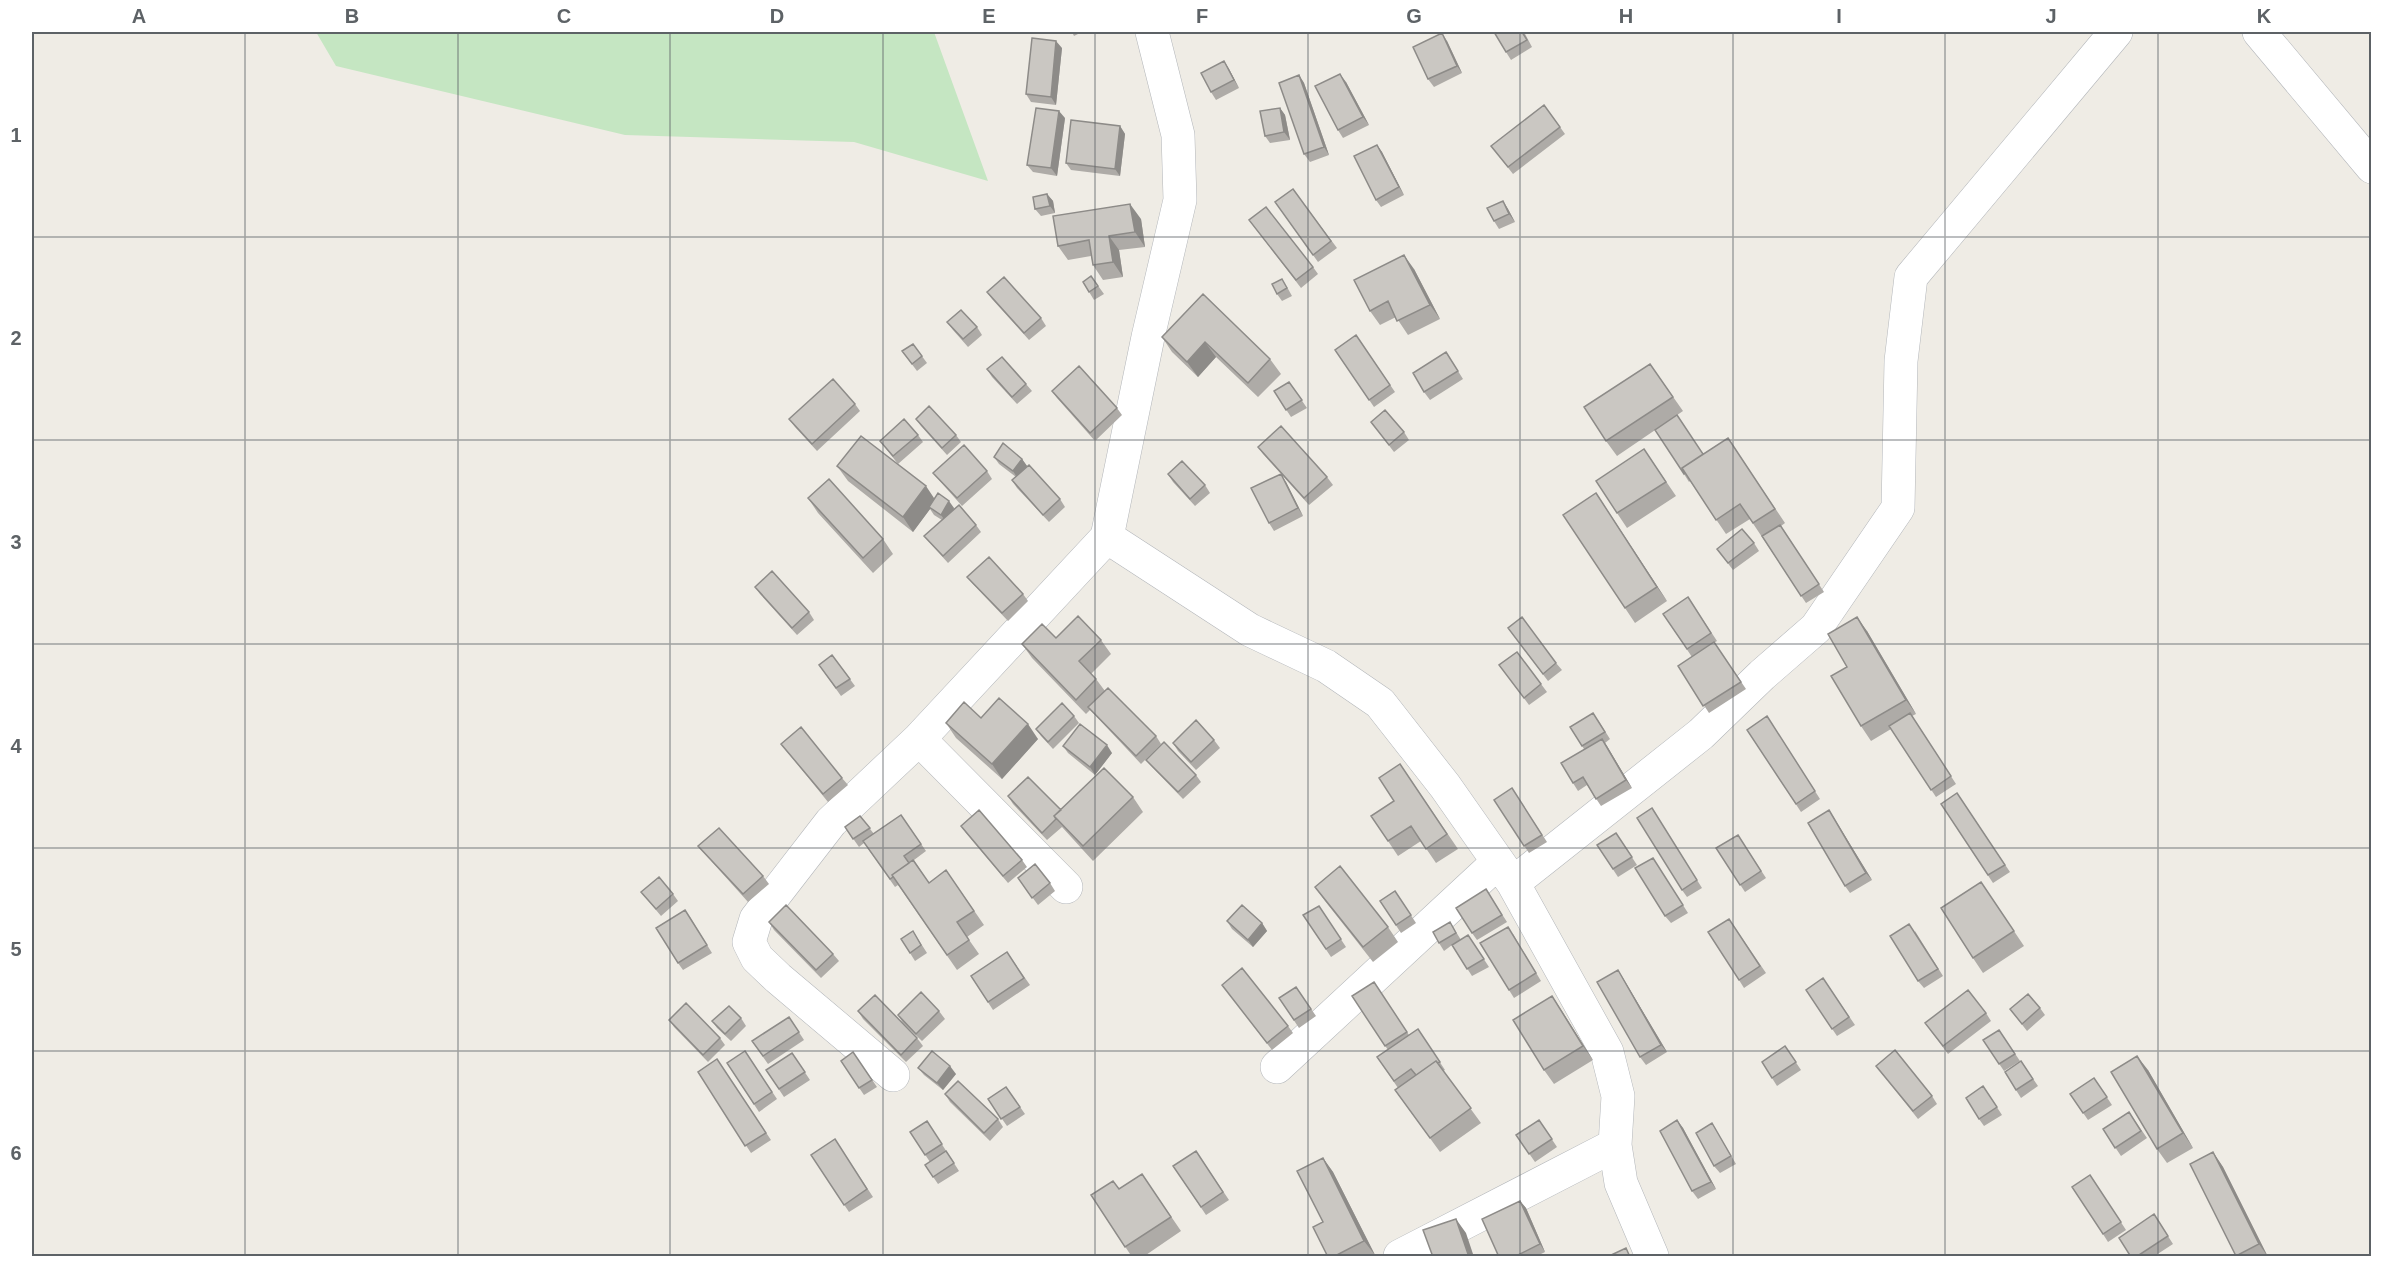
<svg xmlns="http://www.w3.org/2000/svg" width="2403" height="1288" viewBox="0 0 2403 1288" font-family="Helvetica,sans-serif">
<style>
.green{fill:#c5e6c2}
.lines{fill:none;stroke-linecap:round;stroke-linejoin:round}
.minor-casing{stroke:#b3b6ba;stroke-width:34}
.minor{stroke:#fff;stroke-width:33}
.wall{fill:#aeaba7}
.shaded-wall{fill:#8d8b88}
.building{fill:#cac7c2;stroke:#8d8b88;stroke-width:1.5}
.grid{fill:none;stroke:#5d6266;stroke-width:1.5;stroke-opacity:0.55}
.neatline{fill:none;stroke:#5d6266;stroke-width:2}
.grid-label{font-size:20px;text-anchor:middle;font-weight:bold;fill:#5d6266}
</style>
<rect width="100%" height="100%" fill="#efece5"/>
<path class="green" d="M316,32H934L988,181L854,142L625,135L336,66Z"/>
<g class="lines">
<defs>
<path id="minor" d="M2259,32L2372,167
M1107,537L1250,630L1326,666L1380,703L1445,786L1513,883L1607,1052L1618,1096L1615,1145L1621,1183L1652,1256
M919,739L1066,887
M1513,883L1701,734L1762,675L1816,628L1898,508L1901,361L1911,277L2116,32
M1277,1067L1498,862
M893,1075L778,978L757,958L749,942L756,919L831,822L919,739L1107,537L1148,337L1180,200L1178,135L1152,32
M1400,1256L1615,1145"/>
</defs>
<use href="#minor" class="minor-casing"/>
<use href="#minor" class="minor"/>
</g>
<path class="wall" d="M1072,32H1082L1074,36Z
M1524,32L1532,47L1511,60L1506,52Z
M1447,41L1462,73L1434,87L1428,79Z
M1062,48L1056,105L1031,102L1026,94Z
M1224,61L1229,69L1239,88L1216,100L1211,92Z
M1299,75L1304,83L1329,155L1310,162L1304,154Z
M1346,82L1369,125L1343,138L1338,130Z
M1544,105L1565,134L1513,174L1491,146Z
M1280,108L1285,115L1290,140L1270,143L1265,136Z
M1065,118L1057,176L1033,172L1027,165Z
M1120,126L1125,134L1120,176L1071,170L1066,163Z
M1377,145L1382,152L1404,195L1381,207L1376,200Z
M1293,189L1337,248L1318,262L1275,202Z
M1047,194L1053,201L1055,213L1041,216L1035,209Z
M1503,201L1508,209L1515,222L1499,229L1494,221Z
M1141,219L1145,247L1119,250L1123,277L1103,280L1093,265L1091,256L1068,260L1058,246Z
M1249,220L1313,267L1318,274L1301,288Z
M1414,269L1440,319L1408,335L1396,317L1380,325L1370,311Z
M1091,276L1104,294L1094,300L1083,282Z
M1287,287L1292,296L1282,301L1277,294Z
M987,292L1041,318L1046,326L1029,340L992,299Z
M1203,294L1270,359L1281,374L1258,397L1216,357L1198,377L1172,352L1162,337Z
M947,322L977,327L982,335L968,347L953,330Z
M1356,335L1395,392L1374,407L1335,350Z
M913,344L927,363L917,371L902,351Z
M1451,360L1463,379L1430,400L1424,392Z
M1650,364L1683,411L1617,456L1606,441Z
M987,369L1026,384L1032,391L1017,404L992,377Z
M1289,382L1307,408L1291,417L1274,391Z
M1052,391L1117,408L1122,415L1095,441L1057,398Z
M855,404L860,411L817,451L795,427L789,419Z
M916,419L956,435L961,442L947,455L921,426Z
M1371,422L1404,432L1409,440L1394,452Z
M918,435L923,442L898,464L880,441Z
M1728,438L1785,523L1781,526L1824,592L1806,603L1750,519L1726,534L1690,481L1689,482L1684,474L1703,454Z
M1258,447L1327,477L1333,485L1309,505L1263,454Z
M1644,449L1676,496L1627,528L1617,513Z
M994,457L1022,459L1027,466L1026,468L1060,499L1065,507L1049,522L1017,488L1012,480L1016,477L999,464Z
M837,466L935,499L954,508L976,525L981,532L948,563L930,543L924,536L942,520L934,515L930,509L913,532L848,481Z
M987,471L992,479L962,506L939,480L933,473Z
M1168,474L1205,485L1210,493L1195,506L1173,482Z
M1286,482L1303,516L1274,531L1269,523Z
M1596,493L1667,601L1635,623L1625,608Z
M808,498L883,539L893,554L873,573L818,513Z
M1754,543L1759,551L1733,570L1717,549Z
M967,577L1023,594L1028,601L1008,621L973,584Z
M755,587L809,612L814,620L797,635L760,594Z
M1688,597L1717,641L1698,652L1714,642L1746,689L1709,713L1678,666L1692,657L1663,614Z
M1508,628L1556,663L1562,670L1548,681Z
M1867,631L1916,714L1912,716L1956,784L1936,797L1891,729L1871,741L1861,726Z
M1056,638L1101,640L1111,654L1091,674L1096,679L1105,691L1156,736L1161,744L1141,764L1094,714L1090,710L1086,714L1032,658L1022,644Z
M1517,652L1547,692L1529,705L1499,665Z
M832,655L855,686L841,696L819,665Z
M1074,716L1079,723L1053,749L1041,736L1036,729Z
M1767,716L1820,799L1801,812L1747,730Z
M981,718L1038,739L1002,779L956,738L946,723Z
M1598,720L1610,739L1605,743L1632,788L1601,806L1587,785L1578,791L1573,783L1584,749L1570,727Z
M1214,740L1220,748L1196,770L1178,751L1173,743Z
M781,744L842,778L848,785L828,802Z
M1063,746L1112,753L1095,775L1068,753Z
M1146,760L1196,775L1201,782L1183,799L1152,767Z
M1400,764L1458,849L1436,863L1421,841L1398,856L1388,841Z
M1957,793L2010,872L1993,883L1941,804Z
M1008,796L1061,810L1133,797L1143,812L1093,861L1062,827L1047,840L1013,804Z
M1517,796L1547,842L1529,853L1494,800Z
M1652,808L1702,888L1687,897L1682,890Z
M1829,810L1872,880L1850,893L1845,886Z
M901,815L926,851L914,860L929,883L946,870L984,925L967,937L979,954L957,970L898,885L895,887L864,843L859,847L845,827L860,816L874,834Z
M961,826L1022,860L1027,867L1008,883L966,833Z
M1616,833L1637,865L1618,877L1597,845Z
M1738,835L1766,878L1745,892L1716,848Z
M698,846L763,876L769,884L748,902L704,853Z
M1653,858L1688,913L1671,923L1665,916Z
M1018,878L1050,883L1055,891L1038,905Z
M1981,882L2024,946L1983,973L1973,958Z
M1315,887L1388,927L1398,942L1373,962L1325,901Z
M1395,891L1416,923L1401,933L1380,901Z
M641,892L673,894L678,901L661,916Z
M1491,897L1507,922L1477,940L1472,933Z
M1319,906L1346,947L1331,957L1303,915Z
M690,917L712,953L683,970L678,963Z
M1729,919L1766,973L1744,988L1739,980Z
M1227,921L1262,923L1267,931L1253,947L1232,929Z
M769,922L833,954L839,961L821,978L774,930Z
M1450,922L1461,940L1468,935L1489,967L1472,976L1452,945L1444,951L1439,943Z
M913,931L927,953L915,961L910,953Z
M1915,931L1943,976L1924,988L1918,981Z
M1513,934L1541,981L1514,998L1509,990Z
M1007,952L1030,985L993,1010L971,976Z
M1618,970L1667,1052L1646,1065L1640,1057Z
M1823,978L1855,1025L1837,1036L1806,990Z
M1374,982L1409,1035L1418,1029L1445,1070L1443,1071L1481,1123L1440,1152L1395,1090L1398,1088L1377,1057L1388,1050L1352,996Z
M1222,985L1288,1026L1293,1033L1272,1050Z
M1296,987L1316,1016L1299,1028L1279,998Z
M1552,996L1593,1060L1554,1084L1544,1070Z
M2040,1008L2045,1015L2027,1031L2010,1009Z
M858,1011L917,1038L923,1046L906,1062L863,1019Z
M939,1011L945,1019L922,1041L903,1023L898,1015Z
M1986,1013L1991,1021L1948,1054L1930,1030Z
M789,1017L804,1040L768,1064L752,1041Z
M741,1018L746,1026L731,1041L717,1028L712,1021Z
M669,1020L720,1038L725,1045L708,1062L674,1027Z
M1999,1030L2020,1061L2004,1071L1983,1040Z
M1785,1046L1801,1070L1777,1086L1772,1078Z
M745,1051L777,1099L759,1112L727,1063Z
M853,1052L877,1087L864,1095L841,1061Z
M792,1053L810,1080L784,1097L766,1070Z
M717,1059L771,1140L751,1153L698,1072Z
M2021,1061L2038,1086L2021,1098L2016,1090Z
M1876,1066L1932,1096L1937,1104L1918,1119Z
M918,1068L956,1074L943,1090L924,1075Z
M2148,1070L2193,1148L2167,1163L2157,1149Z
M2094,1078L2112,1105L2088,1120L2070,1094Z
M1983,1086L2002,1115L1984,1126L1979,1119Z
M1006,1087L1025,1114L1007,1126L988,1099Z
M945,1094L998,1119L1003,1127L990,1141L950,1102Z
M2129,1112L2147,1138L2121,1156L2103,1129Z
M1539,1120L1557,1147L1535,1162L1516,1135Z
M1677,1120L1683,1128L1716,1189L1698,1199L1692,1191Z
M927,1121L959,1171L938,1184L925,1165L930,1162L910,1132Z
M1712,1123L1736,1164L1720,1173L1714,1166Z
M835,1139L873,1197L849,1212L811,1155Z
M1196,1151L1229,1200L1206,1215L1173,1166Z
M2213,1152L2223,1167L2268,1257H2237L2190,1164Z
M1323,1158L1333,1172L1375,1255L1372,1257H1328L1323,1222Z
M1142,1174L1181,1231L1143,1257H1132L1091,1195L1119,1189Z
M2090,1175L2126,1230L2108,1242L2103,1234Z
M1520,1201L1526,1208L1545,1252L1535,1257H1499Z
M2159,1222L2173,1244L2153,1257H2131Z"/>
<path class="shaded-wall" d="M1442,33L1447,41L1462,73L1457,66Z
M1056,41L1062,48L1056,105L1051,97Z
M1224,61L1229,69L1239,88L1234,80Z
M1340,74L1346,82L1369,125L1363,117Z
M1299,75L1304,83L1329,155L1324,147Z
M1280,108L1285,115L1290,140L1284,132Z
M1059,111L1065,118L1057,176L1051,168Z
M1120,126L1125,134L1120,176L1115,169Z
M1377,145L1382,152L1404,195L1399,187Z
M1047,194L1053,201L1055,213L1050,206Z
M1503,201L1508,209L1515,222L1509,214Z
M1130,204L1141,219L1145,247L1135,232Z
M1109,236L1119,250L1123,277L1113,262Z
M1404,255L1414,269L1440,319L1430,305Z
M1205,342L1216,357L1198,377L1187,362Z
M1022,459L1027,466L1018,479L1013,471Z
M1281,474L1286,482L1303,516L1298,508Z
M926,486L936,501L913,532L903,517Z
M1596,493L1606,508L1667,601L1657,587Z
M949,501L954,508L946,522L941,515Z
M1857,617L1867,631L1916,714L1906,700Z
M1028,724L1038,739L1002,779L992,764Z
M1602,739L1607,746L1632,788L1626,780Z
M1107,745L1112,753L1095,775L1090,767Z
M1829,810L1834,818L1872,880L1866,873Z
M1262,923L1267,931L1253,947L1248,940Z
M1618,970L1623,978L1667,1052L1661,1045Z
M1552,996L1562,1011L1593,1060L1583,1046Z
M2137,1056L2148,1070L2193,1148L2183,1133Z
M950,1066L956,1074L943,1090L937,1083Z
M1677,1120L1683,1128L1716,1189L1711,1182Z
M2213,1152L2223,1167L2268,1257L2259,1244Z
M1323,1158L1333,1172L1375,1255L1364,1241Z
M1520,1201L1526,1208L1545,1252L1540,1244Z
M1456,1219L1466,1233L1474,1257H1469Z"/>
<path class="building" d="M1494,32H1522L1527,40L1506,52Z
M1442,33L1457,66L1428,79L1413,47Z
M1032,38L1056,41L1051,97L1026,94Z
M1224,61L1234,80L1211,92L1201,73Z
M1340,74L1363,117L1338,130L1315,86Z
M1299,75L1324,147L1304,154L1279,83Z
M1544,105L1560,127L1508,167L1491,146Z
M1036,108L1059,111L1051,168L1027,165Z
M1280,108L1284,132L1265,136L1260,111Z
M1071,120L1120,126L1115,169L1066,163Z
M1377,145L1399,187L1376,200L1354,156Z
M1293,189L1331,241L1313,255L1275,202Z
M1047,194L1050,206L1035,209L1033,197Z
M1503,201L1509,214L1494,221L1487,208Z
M1130,204L1135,232L1109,236L1113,262L1093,265L1089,240L1058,246L1053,216Z
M1266,207L1313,267L1296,280L1249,220Z
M1404,255L1430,305L1397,321L1388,301L1370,311L1354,280Z
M1091,276L1098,286L1089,292L1083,282Z
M1004,277L1041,318L1024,333L987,292Z
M1282,279L1287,288L1277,294L1272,284Z
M1203,294L1270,359L1248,383L1205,342L1187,362L1162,337Z
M961,310L977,327L963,339L947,322Z
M1356,335L1390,385L1369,400L1335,350Z
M913,344L922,356L912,364L902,351Z
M1446,352L1458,371L1424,392L1413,373Z
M1002,357L1026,384L1012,397L987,369Z
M1650,364L1673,397L1606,441L1584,407Z
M1079,366L1117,408L1090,433L1052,391Z
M833,379L855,404L812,444L789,419Z
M1289,382L1302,400L1286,410L1274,391Z
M929,406L956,435L942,448L916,419Z
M1385,410L1404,432L1389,445L1371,422Z
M1677,415L1703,454L1682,468L1685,473L1684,474L1655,430Z
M904,419L918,435L893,456L880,441Z
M1281,426L1327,477L1304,498L1258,447Z
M861,436L926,486L903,517L837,466Z
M1728,438L1775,509L1753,523L1740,504L1716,520L1682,468Z
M1003,443L1022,459L1013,471L994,457Z
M964,445L987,471L957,498L933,473Z
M1644,449L1666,482L1617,513L1596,481Z
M1182,461L1205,485L1190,499L1168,474Z
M1029,465L1060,499L1043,515L1012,480Z
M1281,474L1298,508L1269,523L1251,488Z
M829,479L883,539L863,558L808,498Z
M938,493L949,501L941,515L929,507Z
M1596,493L1657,587L1625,608L1563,515Z
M959,505L976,525L943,556L924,536Z
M1780,525L1819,584L1801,596L1762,536Z
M1742,529L1754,543L1728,563L1717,549Z
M989,557L1023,594L1002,613L967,577Z
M772,571L809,612L792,628L755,587Z
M1688,597L1711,633L1687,649L1663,614Z
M1078,616L1101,640L1079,661L1096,679L1076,700L1022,644L1042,624L1056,638Z
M1522,617L1556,663L1543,674L1508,628Z
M1857,617L1906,700L1861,726L1831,676L1847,667L1828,634Z
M1714,642L1741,682L1703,706L1678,666Z
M1517,652L1541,684L1524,698L1499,665Z
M832,655L850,679L836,688L819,665Z
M1108,688L1156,736L1136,756L1088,707Z
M999,698L1028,724L992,764L946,723L964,702L981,718Z
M1062,703L1074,716L1048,742L1036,729Z
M1593,713L1605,732L1582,746L1570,727Z
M1910,713L1951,776L1931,790L1889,726Z
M1767,716L1815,791L1796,804L1747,730Z
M1196,720L1214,740L1191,762L1173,743Z
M1080,724L1107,745L1090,767L1063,746Z
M801,727L842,778L823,794L781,744Z
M1602,739L1626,780L1596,799L1583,777L1573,783L1561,763Z
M1164,742L1196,775L1178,792L1146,760Z
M1400,764L1447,834L1426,849L1411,826L1388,841L1371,816L1394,801L1379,778Z
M1104,768L1133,797L1083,846L1054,816Z
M1028,777L1061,810L1054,816L1056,819L1042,833L1008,796Z
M1512,788L1542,835L1524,846L1494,800Z
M1957,793L2005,865L1988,875L1941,804Z
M1652,808L1697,880L1682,890L1637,818Z
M979,810L1022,860L1003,876L961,826Z
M1829,810L1866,873L1845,886L1808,823Z
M901,815L921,844L904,856L909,863L892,875L893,877L890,879L863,841Z
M860,816L870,828L853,839L845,827Z
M719,828L763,876L743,894L698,846Z
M1616,833L1632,857L1613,869L1597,845Z
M1738,835L1761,871L1740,885L1716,848Z
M1653,858L1683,905L1665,916L1635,868Z
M913,860L929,883L946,870L974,911L957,922L969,940L947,955L892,875Z
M1035,864L1050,883L1032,898L1018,878Z
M1340,866L1388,927L1363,947L1315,887Z
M659,877L673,894L656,909L641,892Z
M1981,882L2014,931L1973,958L1941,908Z
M1486,889L1502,915L1472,933L1456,908Z
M1395,891L1411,915L1396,925L1380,901Z
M786,905L833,954L816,970L769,922Z
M1242,905L1262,923L1248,940L1227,921Z
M1319,906L1341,939L1326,949L1303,915Z
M685,910L707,945L678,963L656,928Z
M1729,919L1760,966L1739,980L1708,932Z
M1450,922L1456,933L1439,943L1433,932Z
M1909,924L1938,969L1918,981L1890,936Z
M1508,927L1536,973L1509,990L1480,943Z
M913,931L921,945L910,953L901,939Z
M1468,935L1484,959L1467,969L1452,945Z
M1007,952L1024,978L988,1002L971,976Z
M1242,968L1288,1026L1267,1043L1222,985Z
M1618,970L1661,1045L1640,1057L1597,982Z
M1823,978L1849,1017L1832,1029L1806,990Z
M1374,982L1407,1032L1385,1046L1352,996Z
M1296,987L1311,1009L1294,1020L1279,998Z
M1968,990L1986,1013L1943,1046L1925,1023Z
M921,992L939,1011L916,1034L898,1015Z
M2028,994L2040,1008L2022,1024L2010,1009Z
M875,995L917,1038L901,1055L858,1011Z
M1552,996L1583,1046L1544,1070L1513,1020Z
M686,1003L720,1038L703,1055L669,1020Z
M729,1006L741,1018L725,1034L712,1021Z
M789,1017L799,1032L763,1056L752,1041Z
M1418,1029L1440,1062L1438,1063L1436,1061L1416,1075L1411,1069L1394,1081L1377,1057Z
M1999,1030L2015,1054L1999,1064L1983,1040Z
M1785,1046L1796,1062L1772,1078L1762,1062Z
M1895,1050L1932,1096L1913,1111L1876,1066Z
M745,1051L772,1092L754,1104L727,1063Z
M932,1051L950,1066L937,1083L918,1068Z
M853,1052L872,1080L859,1088L841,1061Z
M792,1053L805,1072L779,1089L766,1070Z
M2137,1056L2183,1133L2157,1149L2111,1072Z
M717,1059L766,1133L745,1146L698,1072Z
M1436,1061L1471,1108L1430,1138L1395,1090Z
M2021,1061L2033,1079L2016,1090L2005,1072Z
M2094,1078L2107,1097L2083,1113L2070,1094Z
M958,1081L998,1119L984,1133L945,1094Z
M1983,1086L1997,1107L1979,1119L1966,1098Z
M1006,1087L1020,1107L1001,1119L988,1099Z
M2129,1112L2141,1131L2115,1148L2103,1129Z
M1539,1120L1552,1139L1529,1154L1516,1135Z
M1677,1120L1711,1182L1692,1191L1660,1131Z
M927,1121L942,1144L925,1155L910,1132Z
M1712,1123L1731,1156L1714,1166L1696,1133Z
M835,1139L867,1189L844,1205L811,1155Z
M946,1151L954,1163L933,1177L925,1165Z
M1196,1151L1223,1192L1201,1207L1173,1166Z
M2213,1152L2259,1244L2236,1256L2190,1164Z
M1323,1158L1364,1241L1333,1257H1328L1313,1227L1323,1222L1297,1171Z
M1142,1174L1171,1217L1125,1247L1091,1195L1113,1181L1119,1189Z
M2090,1175L2121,1222L2103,1234L2072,1187Z
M1520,1201L1540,1244L1514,1257H1499L1482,1219Z
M2154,1214L2168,1236L2136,1257H2131L2119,1238Z
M1456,1219L1469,1257H1433L1423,1230Z
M1626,1248L1630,1257H1607Z"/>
<path class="grid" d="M245,32V1256M458,32V1256M670,32V1256M883,32V1256M1095,32V1256M1308,32V1256M1520,32V1256M1733,32V1256M1945,32V1256M2158,32V1256M32,237H2372M32,440H2372M32,644H2372M32,848H2372M32,1051H2372"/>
<rect width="2403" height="1288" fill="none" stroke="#ffffff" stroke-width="66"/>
<rect x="33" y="33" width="2337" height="1222" class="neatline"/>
<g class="grid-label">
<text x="139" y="23">A</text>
<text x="352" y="23">B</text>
<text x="564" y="23">C</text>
<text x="777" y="23">D</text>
<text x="989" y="23">E</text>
<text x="1202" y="23">F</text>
<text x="1414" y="23">G</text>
<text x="1626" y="23">H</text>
<text x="1839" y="23">I</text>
<text x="2051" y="23">J</text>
<text x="2264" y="23">K</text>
<text x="16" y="142">1</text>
<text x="16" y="345">2</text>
<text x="16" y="549">3</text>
<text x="16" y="753">4</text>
<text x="16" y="956">5</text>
<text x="16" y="1160">6</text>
</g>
</svg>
